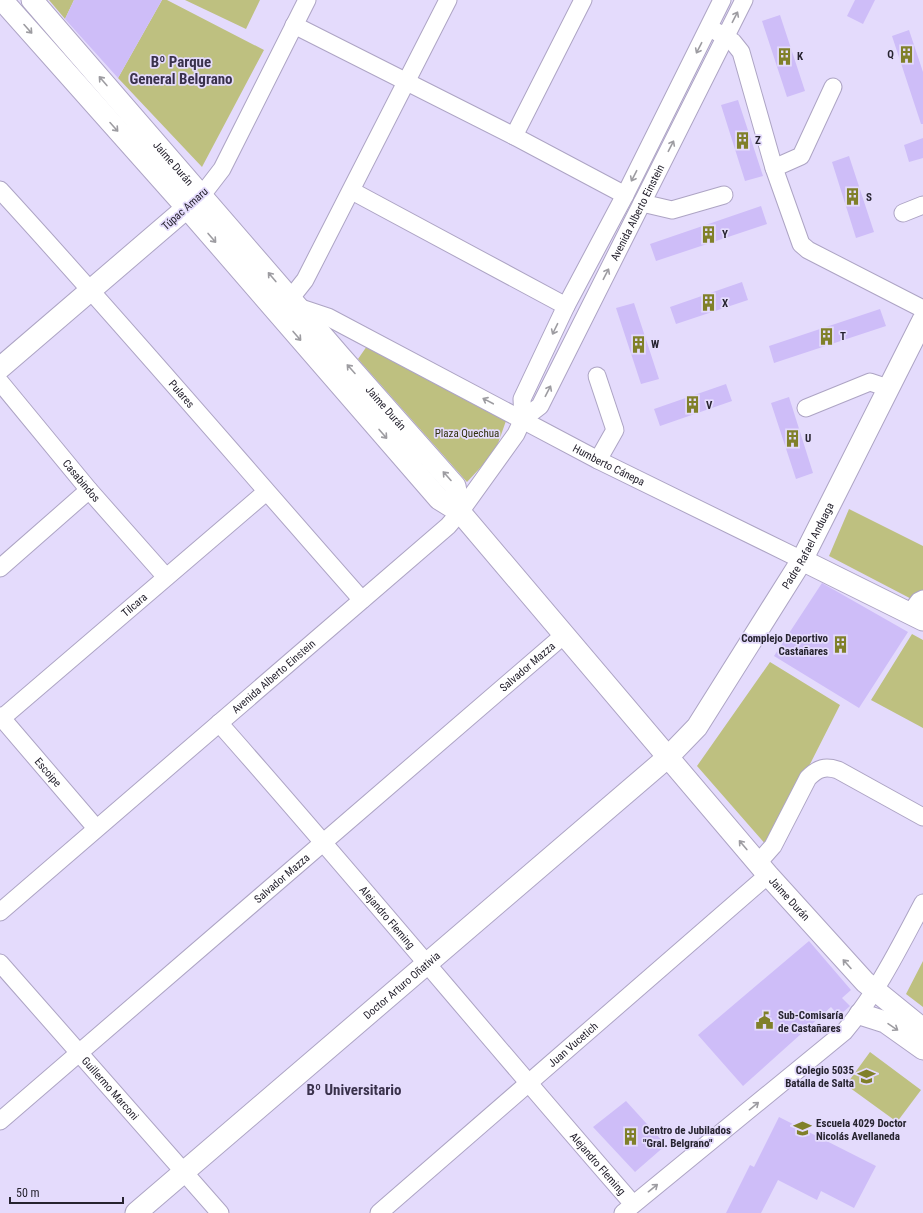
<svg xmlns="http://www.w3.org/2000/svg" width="923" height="1213" viewBox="0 0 923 1213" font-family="'Roboto Condensed',sans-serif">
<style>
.green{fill:#bec080}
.building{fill:#cebdf8}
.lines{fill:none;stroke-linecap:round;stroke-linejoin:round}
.minor-casing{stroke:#ada4c4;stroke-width:19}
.tertiary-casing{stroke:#ada4c4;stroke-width:23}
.minor{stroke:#fff;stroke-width:17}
.tertiary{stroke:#fff;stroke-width:21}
.oneway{stroke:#9d9ca1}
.labels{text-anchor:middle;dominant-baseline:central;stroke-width:3.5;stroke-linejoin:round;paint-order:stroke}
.poi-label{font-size:11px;font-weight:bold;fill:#26232f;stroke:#e4dbfc;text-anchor:start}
.street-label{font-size:11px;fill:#26232f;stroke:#e4dbfc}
.park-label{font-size:11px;fill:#31310d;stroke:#e4dbfc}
.district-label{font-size:15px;font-weight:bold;fill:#39314b;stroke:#e4dbfc}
</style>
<rect width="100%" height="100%" fill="#e4dbfc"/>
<path class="green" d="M49,0H74L65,19Z
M162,0H167L264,50L202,167L118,78Z
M185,0H260L246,29Z
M367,346L507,418L495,452L467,482L358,359Z
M849,509L923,546V605L829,556Z
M912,634L923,640V728L871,700Z
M770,662L840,705L768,847L697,766Z
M923,961V1007L906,994Z
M870,1052L921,1090L897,1122L846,1085Z"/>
<path class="building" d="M74,0H162L118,78L65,19Z
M855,0H875L863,24L847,16Z
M780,15L805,91L787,97L762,21Z
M909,30L923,72V124H921L892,36Z
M738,100L763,176L745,181L721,105Z
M923,138V158L909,162L904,145Z
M849,156L874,232L856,238L832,162Z
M761,206L767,224L656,261L650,244Z
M742,282L748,300L676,324L670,307Z
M634,303L659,379L641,384L616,308Z
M880,309L886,326L774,363L769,346Z
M726,384L732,401L660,426L654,409Z
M789,397L813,473L796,479L771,403Z
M822,583L908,632L859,708L774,656Z
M809,941L851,990L842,998L850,1006L839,1016L831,1007L743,1086L698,1035Z
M626,1101L666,1145L635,1172L593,1127Z
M779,1117L876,1166L854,1208L821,1191L817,1200L778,1180L761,1213H726L750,1165L754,1167Z"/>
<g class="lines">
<defs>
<g id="minor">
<path d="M294,25L514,136L625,195"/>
<path d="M717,32L733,42L741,52L774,168L801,244L808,250L923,309"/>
<path d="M514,136L583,0"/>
<path d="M774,168L801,156L833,87"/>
<path id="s1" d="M0,190C123,324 241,463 362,600"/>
<path d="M352,191L566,306"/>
<path d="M202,195L222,169L307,0"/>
<path d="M642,203L672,210L724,195"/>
<path d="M903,213L923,205"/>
<path d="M290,299L305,280L448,0"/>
<path id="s2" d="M298,307L328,317L598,460L802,560"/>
<path d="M597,376L615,430L598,460"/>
<path id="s3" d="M0,382L89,490L166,577"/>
<path d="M806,408L870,382L888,388"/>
<path id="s4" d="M523,419L540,406L744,0"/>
<path d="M0,568L89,490"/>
<path d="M910,613L919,601L923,599"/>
<path id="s5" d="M0,716L96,828"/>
<path id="s6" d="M2,718L266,492"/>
<path id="s7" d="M219,723C359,881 494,1045 633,1204"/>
<path d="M758,863L773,846L808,778C818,768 825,766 838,770L923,817"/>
<path id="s8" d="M0,912L448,526L460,512L516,434L523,419L522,399L566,306L625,195L722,0"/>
<path id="s9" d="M0,963L220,1213"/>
<path id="s10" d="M0,1121L564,635"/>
<path id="s11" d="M379,1213L768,875"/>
<path d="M623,1213L844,1032C877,993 899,948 923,903"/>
</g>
<g id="tertiary">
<path id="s12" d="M2,0L187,208L439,499L460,512L768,875L865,982L923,1029"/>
<path id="s13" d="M32,0L341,357L455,486L460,512"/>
<path d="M0,368L197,199"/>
<path d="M802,560L923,620"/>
<path d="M860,1014L885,1022L923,1049"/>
<path id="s14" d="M136,1213L668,757L697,727L802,560L923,320"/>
</g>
</defs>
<use href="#minor" class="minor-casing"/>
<use href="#tertiary" class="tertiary-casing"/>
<use href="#minor" class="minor"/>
<use href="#tertiary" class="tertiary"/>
</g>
<defs><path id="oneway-shaft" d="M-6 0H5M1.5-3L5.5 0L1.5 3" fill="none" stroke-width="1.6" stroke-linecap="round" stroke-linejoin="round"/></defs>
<g class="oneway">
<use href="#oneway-shaft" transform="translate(735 17) rotate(-63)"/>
<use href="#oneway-shaft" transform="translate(28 29) rotate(48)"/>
<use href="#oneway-shaft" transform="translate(699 48) rotate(117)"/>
<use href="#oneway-shaft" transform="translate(103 81) rotate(-131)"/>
<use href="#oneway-shaft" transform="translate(114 127) rotate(48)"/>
<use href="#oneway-shaft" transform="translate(671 146) rotate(-63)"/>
<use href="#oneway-shaft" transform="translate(634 176) rotate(117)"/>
<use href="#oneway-shaft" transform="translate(212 238) rotate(49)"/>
<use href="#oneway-shaft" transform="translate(606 274) rotate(-63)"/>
<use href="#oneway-shaft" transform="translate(272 277) rotate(-130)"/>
<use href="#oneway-shaft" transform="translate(555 329) rotate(116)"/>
<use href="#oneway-shaft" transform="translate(297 336) rotate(49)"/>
<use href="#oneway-shaft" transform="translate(351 369) rotate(-132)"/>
<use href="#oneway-shaft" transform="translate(548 391) rotate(-63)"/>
<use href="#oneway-shaft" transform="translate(488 401) rotate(-152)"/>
<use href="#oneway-shaft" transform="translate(383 434) rotate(49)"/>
<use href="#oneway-shaft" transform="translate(447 476) rotate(-132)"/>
<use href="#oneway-shaft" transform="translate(743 845) rotate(-130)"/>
<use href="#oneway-shaft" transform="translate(847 964) rotate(-132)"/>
<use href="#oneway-shaft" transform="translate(893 1027) rotate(34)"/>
<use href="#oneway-shaft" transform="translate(754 1106) rotate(-39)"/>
<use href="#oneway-shaft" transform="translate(653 1188) rotate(-39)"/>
</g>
<defs>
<symbol id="building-bare" viewBox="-9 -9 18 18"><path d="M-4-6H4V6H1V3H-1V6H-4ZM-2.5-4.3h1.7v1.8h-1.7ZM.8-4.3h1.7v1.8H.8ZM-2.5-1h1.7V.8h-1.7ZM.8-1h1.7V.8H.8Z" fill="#808029" stroke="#e4dbfc" stroke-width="2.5" paint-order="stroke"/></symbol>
<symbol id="civic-bare" viewBox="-9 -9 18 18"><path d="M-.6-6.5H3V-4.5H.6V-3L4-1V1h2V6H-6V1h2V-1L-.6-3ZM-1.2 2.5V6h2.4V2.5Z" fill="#808029" stroke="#e4dbfc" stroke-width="2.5" paint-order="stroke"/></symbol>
<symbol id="school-bare" viewBox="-9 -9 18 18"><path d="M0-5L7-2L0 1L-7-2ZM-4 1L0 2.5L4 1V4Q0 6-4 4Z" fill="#808029" stroke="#e4dbfc" stroke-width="2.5" paint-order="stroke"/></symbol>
</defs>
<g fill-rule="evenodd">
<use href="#building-bare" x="894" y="42" width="25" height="25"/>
<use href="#building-bare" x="772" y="44" width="25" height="25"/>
<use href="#building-bare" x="730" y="128" width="25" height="25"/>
<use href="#building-bare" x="840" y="184" width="25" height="25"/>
<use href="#building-bare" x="696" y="222" width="25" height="25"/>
<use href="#building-bare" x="696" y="290" width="25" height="25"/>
<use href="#building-bare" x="814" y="324" width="25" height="25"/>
<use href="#building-bare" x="626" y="332" width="25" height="25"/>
<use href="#building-bare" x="680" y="392" width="25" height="25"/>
<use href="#building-bare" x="780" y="426" width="25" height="25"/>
<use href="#building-bare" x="828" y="632" width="25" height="25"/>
<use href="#civic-bare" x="752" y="1008" width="25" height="25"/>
<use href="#school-bare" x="854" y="1064" width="25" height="25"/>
<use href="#school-bare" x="790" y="1116" width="25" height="25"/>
<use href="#building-bare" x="618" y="1124" width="25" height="25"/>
</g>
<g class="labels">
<g class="poi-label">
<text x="894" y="54" text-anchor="end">Q</text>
<text x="797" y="56">K</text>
<text x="755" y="140">Z</text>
<text x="866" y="197">S</text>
<text x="722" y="234">Y</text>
<text x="722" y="303">X</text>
<text x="840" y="336">T</text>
<text x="651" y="344">W</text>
<text x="706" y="405">V</text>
<text x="805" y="438">U</text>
<text x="828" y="638" text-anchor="end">Complejo Deportivo<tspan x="828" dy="13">Castañares</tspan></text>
<text x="778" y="1015">Sub-Comisaría<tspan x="778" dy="13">de Castañares</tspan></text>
<text x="854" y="1070" text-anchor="end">Colegio 5035<tspan x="854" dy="13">Batalla de Salta</tspan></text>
<text x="816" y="1123">Escuela 4029 Doctor<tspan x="816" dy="13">Nicolás Avellaneda</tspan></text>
<text x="643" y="1130">Centro de Jubilados<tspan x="643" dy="13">"Gral. Belgrano"</tspan></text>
</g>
<g class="street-label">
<text stroke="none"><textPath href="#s13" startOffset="216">Jaime Durán</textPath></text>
<text transform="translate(185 209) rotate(-42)">Túpac Amaru</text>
<text stroke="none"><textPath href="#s4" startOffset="238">Avenida Alberto Einstein</textPath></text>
<text stroke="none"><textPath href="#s1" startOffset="273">Pulares</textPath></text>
<text stroke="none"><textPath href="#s13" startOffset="540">Jaime Durán</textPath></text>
<text stroke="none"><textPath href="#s2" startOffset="349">Humberto Cánepa</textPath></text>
<text stroke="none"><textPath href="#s3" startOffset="128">Casabindos</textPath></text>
<text stroke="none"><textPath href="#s14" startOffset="955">Padre Rafael Anduaga</textPath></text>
<text stroke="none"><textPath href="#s6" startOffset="174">Tilcara</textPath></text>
<text stroke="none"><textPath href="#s10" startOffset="696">Salvador Mazza</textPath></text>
<text stroke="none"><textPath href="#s8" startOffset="361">Avenida Alberto Einstein</textPath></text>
<text stroke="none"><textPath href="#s5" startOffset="74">Escoipe</textPath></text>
<text stroke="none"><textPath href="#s10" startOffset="372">Salvador Mazza</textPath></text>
<text stroke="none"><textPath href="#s12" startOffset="1196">Jaime Durán</textPath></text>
<text stroke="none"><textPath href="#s7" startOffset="257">Alejandro Fleming</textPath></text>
<text stroke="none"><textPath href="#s14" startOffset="350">Doctor Arturo Oñativia</textPath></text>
<text stroke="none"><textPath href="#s11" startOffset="257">Juan Vucetich</textPath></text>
<text stroke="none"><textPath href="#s9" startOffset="167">Guillermo Marconi</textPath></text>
<text stroke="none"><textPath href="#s7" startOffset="581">Alejandro Fleming</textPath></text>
</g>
<g class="park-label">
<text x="467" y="433">Plaza Quechua</text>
</g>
<g class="district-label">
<text x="181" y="62">Bº Parque<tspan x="181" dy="17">General Belgrano</tspan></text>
<text x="354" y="1090">Bº Universitario</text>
</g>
</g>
<path d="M10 1197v6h113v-6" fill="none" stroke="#26232f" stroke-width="2"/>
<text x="16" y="1197" font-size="12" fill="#26232f" stroke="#e4dbfc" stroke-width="3" paint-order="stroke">50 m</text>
</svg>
